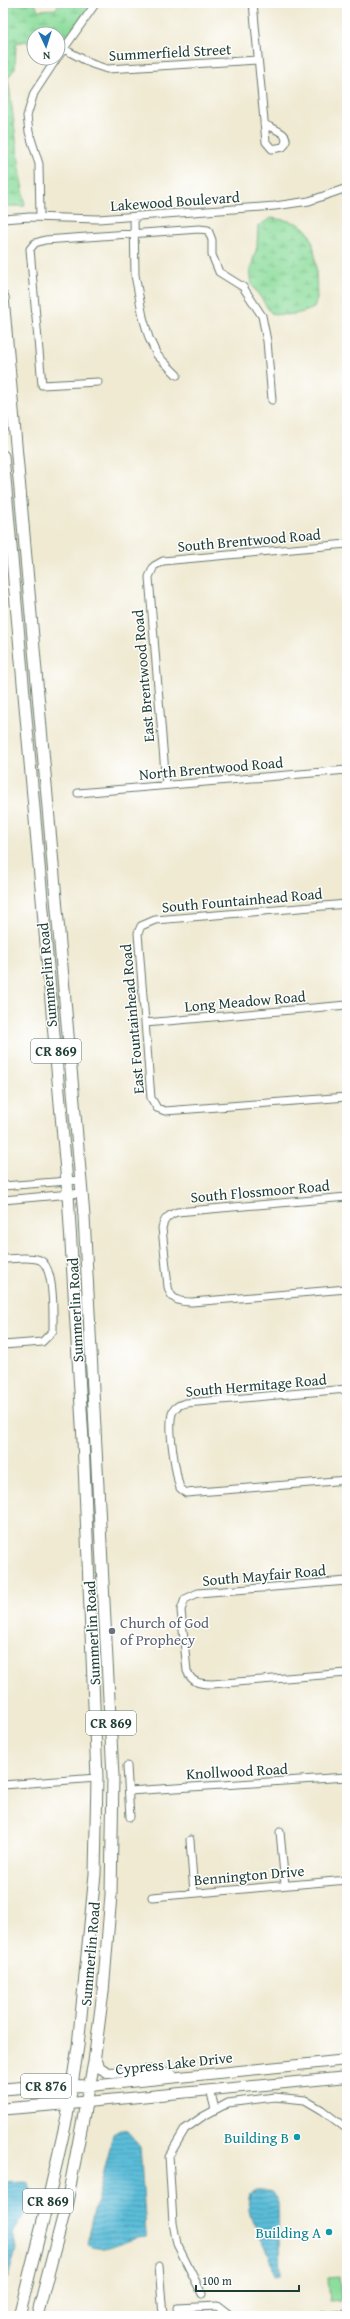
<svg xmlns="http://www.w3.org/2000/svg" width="350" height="2319" viewBox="0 0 350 2319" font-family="'Gentium Book Plus',serif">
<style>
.wetland{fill:url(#wetland-marsh);stroke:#568d68}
.pitch{fill:#8ddd9c;stroke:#568d68}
.water{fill:url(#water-rules);stroke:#3d7d86}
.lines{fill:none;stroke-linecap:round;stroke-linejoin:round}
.minor-casing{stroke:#687a6c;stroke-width:9}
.secondary-casing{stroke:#687a6c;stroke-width:12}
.primary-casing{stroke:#687a6c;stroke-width:13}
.minor{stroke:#fff;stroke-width:7}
.secondary{stroke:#fff;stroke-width:10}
.primary{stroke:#fff;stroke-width:11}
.worship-dot{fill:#6b7280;stroke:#fff;stroke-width:1.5}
.culture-dot{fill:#0f9aa8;stroke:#fff;stroke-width:1.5}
.labels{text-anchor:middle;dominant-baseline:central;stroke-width:3;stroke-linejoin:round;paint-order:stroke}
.shield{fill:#fff;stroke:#627771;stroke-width:1}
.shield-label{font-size:14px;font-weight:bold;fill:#1f3d34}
.street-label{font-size:15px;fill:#1f3d34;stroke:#fff}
.worship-label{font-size:15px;fill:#5b616d;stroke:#fff;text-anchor:start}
.culture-label{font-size:15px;fill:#0d838f;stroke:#fff;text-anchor:end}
</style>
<defs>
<pattern id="wetland-marsh" width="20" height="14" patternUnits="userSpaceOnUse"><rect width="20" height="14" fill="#8ddd9c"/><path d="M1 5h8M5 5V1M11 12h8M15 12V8" fill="none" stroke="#73b480"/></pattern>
<pattern id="water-rules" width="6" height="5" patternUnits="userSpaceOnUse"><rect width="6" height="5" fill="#5bbdd9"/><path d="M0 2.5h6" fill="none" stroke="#4b9bb1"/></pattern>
</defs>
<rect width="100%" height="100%" fill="#fff"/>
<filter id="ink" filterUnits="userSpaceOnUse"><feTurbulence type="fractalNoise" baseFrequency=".025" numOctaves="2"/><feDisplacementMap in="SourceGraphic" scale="8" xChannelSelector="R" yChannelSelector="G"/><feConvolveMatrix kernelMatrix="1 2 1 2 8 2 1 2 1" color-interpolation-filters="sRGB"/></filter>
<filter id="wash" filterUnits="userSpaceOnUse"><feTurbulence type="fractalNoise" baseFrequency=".012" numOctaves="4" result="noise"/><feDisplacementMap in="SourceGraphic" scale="16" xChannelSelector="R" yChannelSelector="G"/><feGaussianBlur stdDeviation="0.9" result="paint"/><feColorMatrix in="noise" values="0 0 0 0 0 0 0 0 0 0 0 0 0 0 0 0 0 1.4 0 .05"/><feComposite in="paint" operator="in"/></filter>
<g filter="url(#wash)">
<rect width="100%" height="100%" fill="#f0ead3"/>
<path class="wetland" d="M3,3H35L38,10L56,9L59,3H91L58,52V34H34V49L26,41L16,43L15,68L8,78L25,206H4L3,201Z
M272,218C283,220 300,221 307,231C318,244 316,282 317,299L314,308C301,314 285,317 271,313L252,285L250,270L257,247L258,226Z"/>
<path class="pitch" d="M339,2277L341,2301L330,2302L328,2278Z"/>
<path class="water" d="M120,2130L127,2131L140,2146L146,2233L145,2236C124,2237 110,2254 89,2246L87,2243L113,2134Z
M26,2182L29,2183L31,2190L25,2213L13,2232L16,2249L8,2278H3V2183Z
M256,2190C267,2189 274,2192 278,2203L280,2275L274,2276C273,2269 272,2261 269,2255C261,2236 243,2215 250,2193Z"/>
</g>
<g filter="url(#ink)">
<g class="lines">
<defs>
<path id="minor" d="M253,3L266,142L272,149L283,147C294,133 272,129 264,124
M64,49L92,64L107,69L258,60
M58,57L96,3
M40,217L39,164L29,132L27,116L34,93L57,58
M134,217L135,275L143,317L149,338L157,355L177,375
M3,219L30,217L98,219L275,206L309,201L347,188
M98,382L42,385L30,249L35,243L45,240L199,229L208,230L212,240V255L219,272L243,287L262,316L267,341L272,400
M166,785L149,577L154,566L163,561L347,544
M78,793L347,770
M347,904L155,920L141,926L138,933L151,1098L157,1108L165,1111L347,1097
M145,1023L347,1005
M3,1186L81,1180
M347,1197L177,1212C168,1215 164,1219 162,1228L168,1287C171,1300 179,1302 192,1302L347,1289
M3,1200L82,1193
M3,1259C14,1259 29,1256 40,1260C55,1267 53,1315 53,1331L42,1342L3,1345
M347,1389L186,1403C181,1404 176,1406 173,1411C167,1424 175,1466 178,1481L180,1488L186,1493L347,1480
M347,1581L198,1593L185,1599L181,1610L187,1671C192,1683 200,1684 212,1684L347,1673
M127,1766L130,1817
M3,1785L97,1778
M129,1791L347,1777
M280,1832L285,1885
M190,1840L194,1893
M152,1897L347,1880
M210,2090L215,2109
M159,2266L163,2316
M202,2294L177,2244L173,2223L169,2156L185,2129L202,2117L228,2103L275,2097L305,2100L322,2110L347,2129
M177,2308L217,2306L230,2316
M321,2316L347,2314"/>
<path id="secondary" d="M95,2057L100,2068L109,2073L151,2071L171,2074
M90,2086L347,2060
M87,2102L347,2077"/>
<path id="primary" d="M3,297L84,1216L113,1776L111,1895L103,1992L94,2062L67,2202L37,2316
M3,456L68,1194L83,1440L97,1778L95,1874L78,2046L67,2117L49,2196L19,2316
M3,2089L55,2085L90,2086
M3,2109L87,2102"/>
</defs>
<use href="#minor" class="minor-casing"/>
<use href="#secondary" class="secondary-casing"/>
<use href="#primary" class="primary-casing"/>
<use href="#minor" class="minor"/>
<use href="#secondary" class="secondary"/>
<use href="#primary" class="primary"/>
</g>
</g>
<circle class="worship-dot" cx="112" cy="1631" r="4"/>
<g class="culture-dot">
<circle cx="297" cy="2137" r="4"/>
<circle cx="329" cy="2232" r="4"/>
</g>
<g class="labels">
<g class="shield">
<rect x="31" y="1039" width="50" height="24" rx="3"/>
<rect x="86" y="1711" width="50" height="24" rx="3"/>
<rect x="21" y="2074" width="50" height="24" rx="3"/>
<rect x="23" y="2189" width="50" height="24" rx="3"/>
</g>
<g class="shield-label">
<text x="56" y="1051">CR 869</text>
<text x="111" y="1723">CR 869</text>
<text x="46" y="2086">CR 876</text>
<text x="48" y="2201">CR 869</text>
</g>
<g class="street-label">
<text transform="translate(170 52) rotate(-3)">Summerfield Street</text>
<text transform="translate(175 201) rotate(-4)">Lakewood Boulevard</text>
<text transform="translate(249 540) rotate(-5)">South Brentwood Road</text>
<text transform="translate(143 676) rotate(-95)">East Brentwood Road</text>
<text transform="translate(211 768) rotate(-5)">North Brentwood Road</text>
<text transform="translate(242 900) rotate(-5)">South Fountainhead Road</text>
<text transform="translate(47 975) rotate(-95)">Summerlin Road</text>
<text transform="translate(245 1001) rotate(-5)">Long Meadow Road</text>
<text transform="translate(132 1019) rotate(-95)">East Fountainhead Road</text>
<text transform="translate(260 1191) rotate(-5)">South Flossmoor Road</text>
<text transform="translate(75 1310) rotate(-93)">Summerlin Road</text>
<text transform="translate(256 1385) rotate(-5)">South Hermitage Road</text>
<text transform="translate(264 1575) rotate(-5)">South Mayfair Road</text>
<text transform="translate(92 1633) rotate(-93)">Summerlin Road</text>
<text transform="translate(237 1771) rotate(-3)">Knollwood Road</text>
<text transform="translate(249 1875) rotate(-5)">Bennington Drive</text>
<text transform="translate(90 1954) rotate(-85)">Summerlin Road</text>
<text transform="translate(174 2063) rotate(-6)">Cypress Lake Drive</text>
</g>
<g class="worship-label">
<text x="120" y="1622">Church of God<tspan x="120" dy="17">of Prophecy</tspan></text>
</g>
<g class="culture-label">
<text x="289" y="2137">Building B</text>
<text x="321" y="2232">Building A</text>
</g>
</g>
<rect width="350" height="2319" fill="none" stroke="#fff" stroke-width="16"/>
<g transform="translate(46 46) rotate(176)"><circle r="19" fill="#ffffff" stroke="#a5b1ae"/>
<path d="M0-3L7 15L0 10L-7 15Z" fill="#1f6fb2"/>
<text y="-6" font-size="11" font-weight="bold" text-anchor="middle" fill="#1f3d34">N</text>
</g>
<path d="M196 2285v6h103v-6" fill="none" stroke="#1f3d34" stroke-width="2"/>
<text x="202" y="2285" font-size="12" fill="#1f3d34" stroke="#ffffff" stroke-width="3" paint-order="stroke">100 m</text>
</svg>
